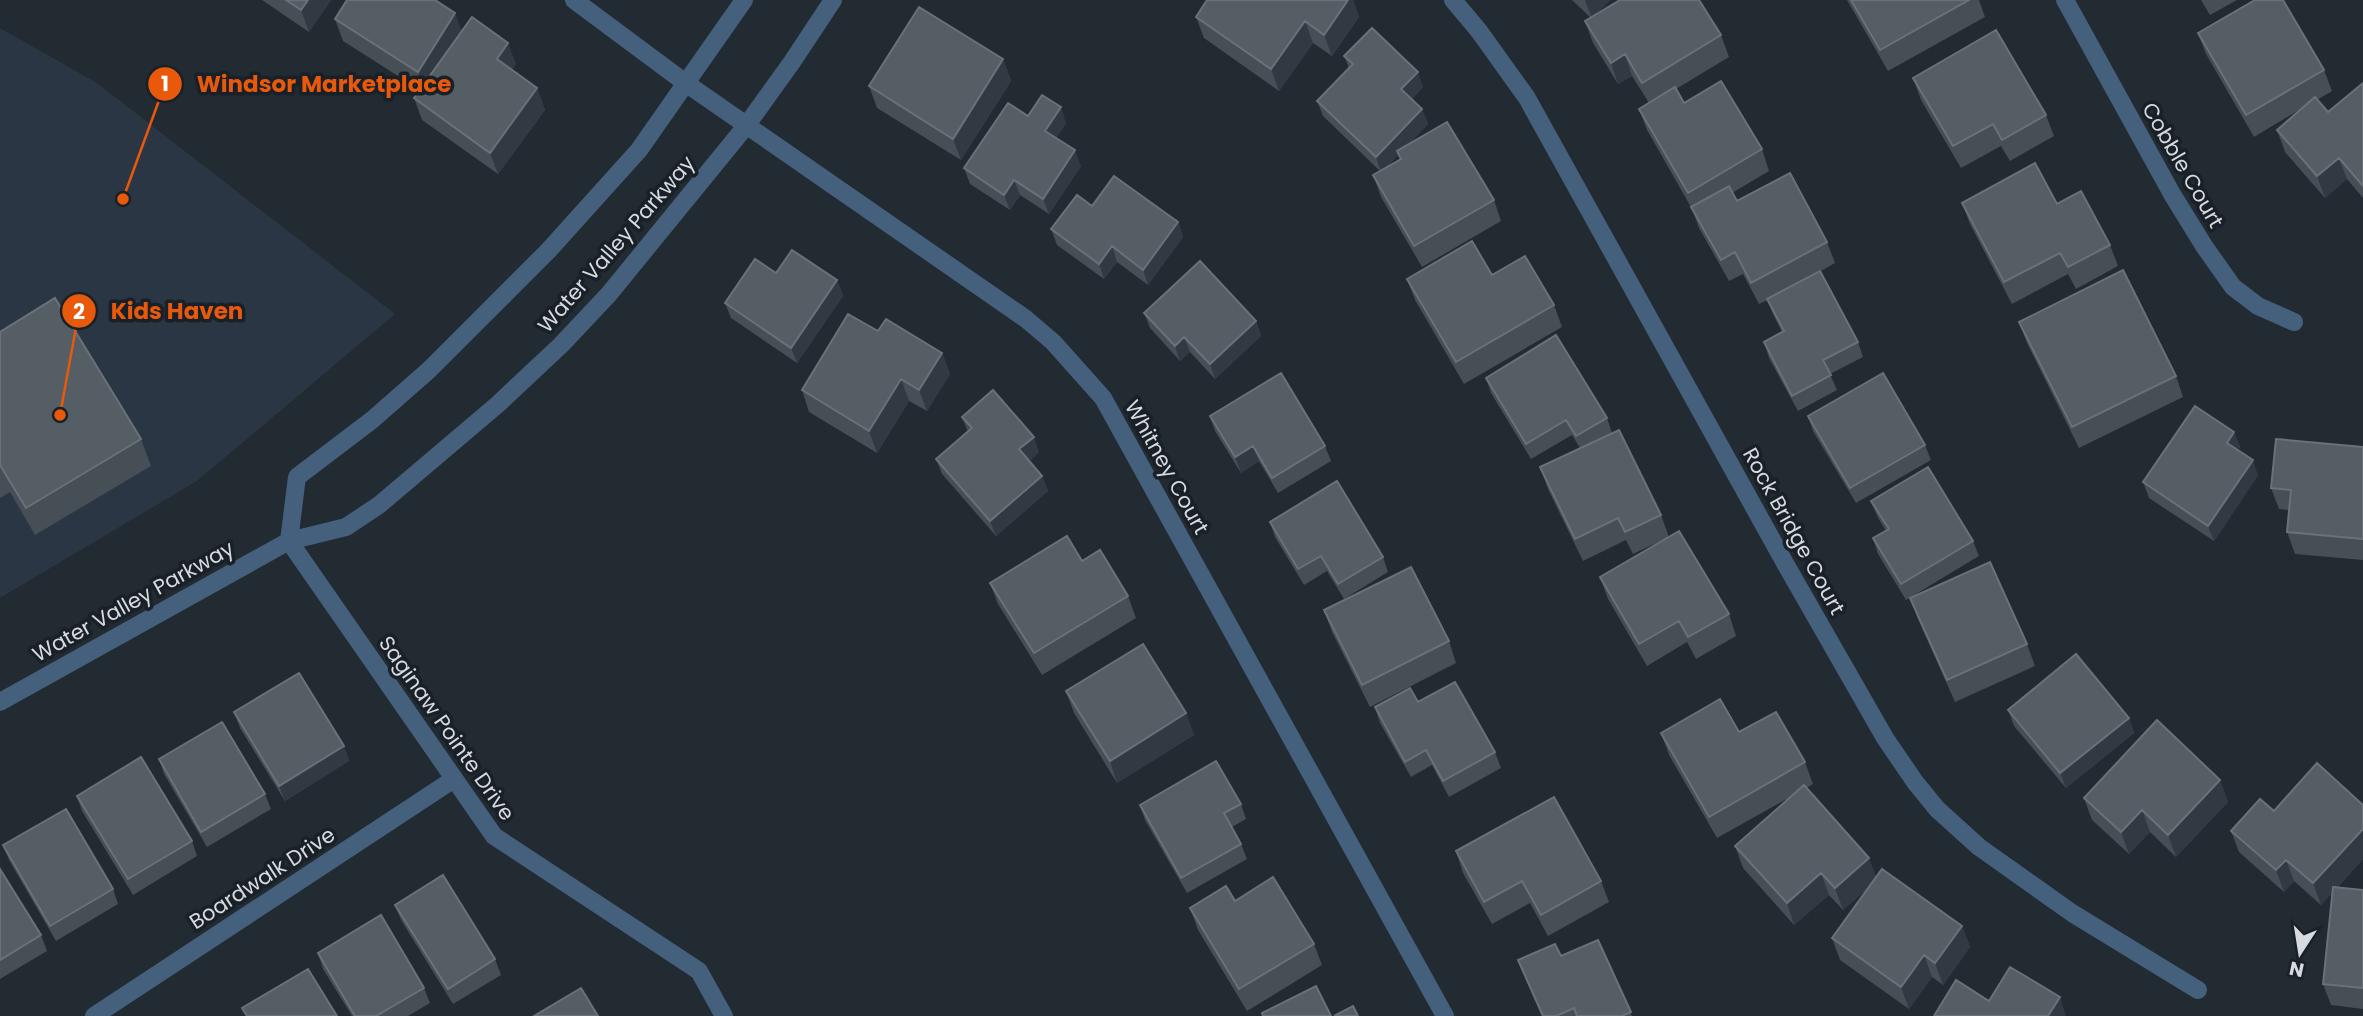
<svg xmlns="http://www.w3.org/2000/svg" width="2363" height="1016" viewBox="0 0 2363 1016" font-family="Poppins,sans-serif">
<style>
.built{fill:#2a3643}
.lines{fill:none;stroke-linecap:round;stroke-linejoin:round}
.street{stroke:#44607c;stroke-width:18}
.wall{fill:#464e56;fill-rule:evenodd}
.shaded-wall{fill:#313942}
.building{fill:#555d65;stroke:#6a7178;stroke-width:2}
.labels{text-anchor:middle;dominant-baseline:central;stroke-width:7;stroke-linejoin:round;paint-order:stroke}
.street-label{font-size:21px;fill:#d6dbe0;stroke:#192028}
.leader{fill:none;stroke:#e8590c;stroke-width:2.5}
.callout-dot{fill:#e8590c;stroke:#192028;stroke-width:2.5}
.mark-label{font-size:21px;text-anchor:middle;font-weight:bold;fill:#fff}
.callout-label{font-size:23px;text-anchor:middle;font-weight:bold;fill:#e8590c;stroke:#192028;stroke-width:7;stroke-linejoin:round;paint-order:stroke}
</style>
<rect width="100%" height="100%" fill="#222a32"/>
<path class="built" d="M0,28L97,83L395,314L197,481L0,598Z"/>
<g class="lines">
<path class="street" d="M574,0L687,84L1026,319L1053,342L1103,398L1445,1016
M1453,0L1479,31L1527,98L1786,565L1885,738L1915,782L1937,809L1979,847L2072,913L2198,990
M2065,0L2172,194L2204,246L2233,287L2258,306L2294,322
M289,541L297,477L372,420L429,370L548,251L639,150L744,0
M289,541L494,836L699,971L724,1016
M0,702L289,541L346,527L379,505L497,405L561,345L609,294L746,126L792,62L833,0
M94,1016L454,779"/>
</g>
<path class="wall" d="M262,0H331L309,32Z
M1207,0H1353L1359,17L1332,56L1313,43L1279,91L1204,38L1196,17Z
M1572,0H1610L1595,15L1721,35L1729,57L1676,89L1684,103L1762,149L1769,171L1732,193L1737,201L1827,242L1835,263L1821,271L1858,342L1863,357L1830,374L1837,390L1798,411L1769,358L1764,342L1782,332L1773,314L1768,300L1759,304L1743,274L1729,281L1699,228L1692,209L1647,130L1639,109L1649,103L1632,76L1618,84L1593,43L1585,21L1591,18Z
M1847,0H1979L1985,17L1888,71Z
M2201,0H2237L2210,15Z
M335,19L462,31L516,64L512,70L537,88L545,110L498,174L422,120L414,98L420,90L343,41Z
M2198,33L2324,70L2332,91L2317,100L2328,112L2363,83V198L2347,179L2325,198L2285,152L2277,130L2302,108L2254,137L2206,54Z
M1344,56L1423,87L1412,99L1422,109L1428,124L1409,144L1494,200L1501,221L1422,267L1381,197L1373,175L1380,171L1323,116L1317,101L1349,68ZM1398,155L1400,159L1386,168Z
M1003,59L1011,81L961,160L877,108L869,86Z
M1913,78L2046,115L2054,136L2010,161L2001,146L1961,168L1921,100Z
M1028,116L1066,123L1056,138L1081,166L1049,214L1020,195L1010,210L970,184L964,168Z
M1962,203L2057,204L2110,245L2118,266L2076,289L2068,274L2012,304L1970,224Z
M1092,206L1178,222L1183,237L1148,285L1117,262L1104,279L1057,245L1051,229Z
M776,273L837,280L843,296L797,363L731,318L725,303Z
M1492,275L1554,305L1562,327L1464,384L1415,300L1407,279Z
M1144,313L1256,321L1261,336L1215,379L1190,352L1180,361L1150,328Z
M2019,322L2176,376L2183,397L2079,448L2027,343Z
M878,331L942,353L950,374L927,411L909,401L877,453L809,412L802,390Z
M0,332L141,439L151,466L35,535L10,492L0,498Z
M1486,378L1607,418L1612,433L1661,515L1669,537L1633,554L1626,540L1583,561L1548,489L1540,467L1580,448L1572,435L1531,459L1491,393Z
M1210,416L1325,446L1331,461L1278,493L1259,461L1241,473L1215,431Z
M1808,416L1925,445L1931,460L1856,503L1813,431Z
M962,417L1039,452L1029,461L1042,476L1048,491L996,536L942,474L936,459L968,432Z
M2234,432L2240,447L2238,450L2258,475L2214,541L2149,498L2143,482Z
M2363,447V560L2295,554L2287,532L2289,510L2279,509L2271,488Z
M1871,501L1973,541L1979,556L1906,600L1878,554L1873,538L1886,531L1877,516Z
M1270,522L1383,557L1388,572L1344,599L1327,571L1304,585L1275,537Z
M1082,561L1128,596L1136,618L1042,675L998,604L990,583Z
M1600,577L1729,614L1736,636L1696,659L1687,642L1647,666L1608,599Z
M1910,598L2027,644L2035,666L1955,702L1918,619Z
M1324,610L1449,641L1456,663L1370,707L1332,632Z
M1066,691L1186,713L1194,735L1117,783L1074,713Z
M1418,702L1495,752L1501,768L1449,797L1432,765L1411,777L1380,723L1375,707Z
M2008,710L2129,718L2134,733L2066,788L2014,726Z
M234,712L344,746L349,761L285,801L240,728Z
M1739,732L1805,762L1813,784L1806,788L1876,877L1962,926L1970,947L1943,985L1932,977L1909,1009L1840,960L1832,938L1869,887L1843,910L1829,895L1794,925L1743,868L1735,846L1792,796L1717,838L1669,755L1661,733Z
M159,759L265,794L271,809L207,847L164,774Z
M2220,780L2228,802L2176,857L2150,832L2129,854L2092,820L2084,798Z
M77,796L192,841L197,856L133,895L82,811Z
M1241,804L1246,819L1232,827L1241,844L1247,859L1187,893L1145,820L1140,805Z
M2363,805V859L2337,888L2363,890V1009L2331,1005L2323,984L2332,893L2321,905L2294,881L2284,892L2239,852L2231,831L2274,811Z
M3,845L113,889L118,904L56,941L9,860Z
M1456,851L1601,881L1609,902L1548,936L1530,903L1492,924L1463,873Z
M0,869L41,935L47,951L0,979Z
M1235,901L1314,944L1322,965L1247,1011L1198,930L1190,908Z
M395,905L495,959L501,975L453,1004L401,920Z
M1598,940L1632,1016H1542L1518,960L1561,956Z
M318,953L424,988L430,1003L408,1016H352L323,969Z"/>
<path class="shaded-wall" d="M308,0H331L309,32L301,10Z
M1348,0H1353L1359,17L1332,56L1324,35Z
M1585,0H1610L1592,19Z
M455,13L463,35L426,93L418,72Z
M1305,21L1313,43L1279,91L1271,69Z
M508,43L516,64L504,81L497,59Z
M1625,54L1632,76L1618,84L1611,63Z
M1003,59L1011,81L961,160L953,139Z
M1418,72L1423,87L1407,104L1401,89Z
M537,88L545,110L498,174L490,153Z
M1061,107L1066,123L1051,146L1045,131Z
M1422,109L1428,124L1399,154L1397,151L1398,155L1381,172L1376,157Z
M1075,150L1081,166L1049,214L1043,199Z
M2339,158L2347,179L2325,198L2317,176Z
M1014,180L1020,195L1010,210L1004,195Z
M1178,222L1183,237L1148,285L1143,270Z
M1112,246L1117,262L1104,279L1099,264Z
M837,280L843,296L797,363L791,348Z
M1256,321L1261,336L1215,379L1210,364Z
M1184,337L1190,352L1180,361L1175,346Z
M942,353L950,374L927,411L919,390Z
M901,379L909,401L877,453L869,431Z
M2234,432L2240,447L2233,458L2227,443Z
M1034,437L1039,452L1025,465L1019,449Z
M1253,446L1259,461L1241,473L1235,457Z
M2253,460L2258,475L2214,541L2208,526Z
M1042,476L1048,491L996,536L990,521Z
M1186,713L1194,735L1117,783L1110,761Z
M2129,718L2134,733L2066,788L2060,773Z
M344,746L349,761L285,801L279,786Z
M2220,780L2228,802L2176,857L2168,835Z
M2142,810L2150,832L2129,854L2121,832Z
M2363,829V859L2321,905L2313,883Z
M1869,858L1877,879L1843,910L1835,888Z
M2286,860L2294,881L2284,892L2276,870Z
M1821,873L1829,895L1794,925L1787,903Z
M1962,926L1970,947L1943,985L1935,963Z
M1924,955L1932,977L1909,1009L1901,987Z
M2060,997L2066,1016H2048Z"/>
<path class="building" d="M286,0H308L301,10Z
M347,0H435L455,13L418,72L335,19Z
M1207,0H1348L1324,35L1305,21L1271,69L1196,17Z
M1620,0H1699L1721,35L1642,83L1625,54L1611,63L1585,21Z
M1851,0H1969L1880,50Z
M2255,0H2283L2324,70L2246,115L2198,33Z
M919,7L1003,59L953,139L869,86Z
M472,17L508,43L497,59L537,88L490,153L414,98Z
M1372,28L1418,72L1401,89L1422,109L1376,157L1317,101L1353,64L1344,56Z
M1996,30L2046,115L2002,140L1993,124L1953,146L1913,78Z
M1721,81L1762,149L1688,193L1639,109L1675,87L1684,103Z
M2363,83V186L2339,158L2317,176L2277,130L2315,97L2328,112Z
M1042,95L1061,107L1045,131L1075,150L1043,199L1014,180L1004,195L964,168L1008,103L1028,116Z
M1447,122L1494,200L1414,246L1373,175L1401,159L1397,151Z
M2035,163L2057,204L2081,191L2110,245L2068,267L2060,253L2004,282L1962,203Z
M1790,173L1827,242L1751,283L1735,252L1721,260L1691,207L1729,186L1737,201Z
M1114,176L1178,222L1143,270L1112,246L1099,264L1051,229L1077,195L1092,206Z
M1472,241L1492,275L1525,256L1554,305L1456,362L1407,279Z
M792,250L837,280L791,348L725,303L755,259L776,273Z
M1200,261L1256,321L1210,364L1184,337L1175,346L1144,313Z
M2123,270L2176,376L2072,427L2019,322Z
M1820,271L1858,342L1823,360L1831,375L1792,396L1764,342L1784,331L1767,299Z
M55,298L141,439L26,508L0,465V332Z
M848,314L878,331L886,319L942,353L919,390L901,379L869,431L802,390Z
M1556,335L1607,418L1576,436L1566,420L1526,444L1486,378Z
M1281,373L1325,446L1272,478L1253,446L1235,457L1210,416Z
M1883,373L1925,445L1850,488L1808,416Z
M993,390L1034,437L1019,449L1042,476L990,521L936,459L972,428L962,417Z
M2195,406L2234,432L2227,443L2253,460L2208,526L2143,482Z
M1619,430L1661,515L1625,532L1618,518L1575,539L1540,467Z
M2276,439L2363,447V539L2287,532L2291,490L2271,488Z
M1928,467L1973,541L1901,584L1873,538L1889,529L1871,501Z
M1337,481L1383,557L1338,584L1321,556L1298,569L1270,522Z
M1679,531L1729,614L1688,637L1679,621L1639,644L1600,577Z
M1067,536L1082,561L1100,550L1128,596L1034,653L990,583Z
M1990,562L2027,644L1947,680L1910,598Z
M1411,567L1449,641L1362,685L1324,610Z
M1143,644L1186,713L1110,761L1066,691Z
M2076,654L2129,718L2060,773L2008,710Z
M299,673L344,746L279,786L234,712Z
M1455,682L1495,752L1443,781L1426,750L1405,762L1375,707L1410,688L1418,702Z
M1720,699L1739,732L1776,712L1805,762L1709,817L1661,733Z
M2157,720L2220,780L2168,835L2142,810L2121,832L2084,798Z
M222,722L265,794L201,832L159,759Z
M141,757L192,841L128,879L77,796Z
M1216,761L1241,804L1224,813L1241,844L1181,878L1140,805Z
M2317,763L2363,805V829L2313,883L2286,860L2276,870L2231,831L2260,799L2274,811Z
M1804,785L1869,858L1835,888L1821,873L1787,903L1735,846Z
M1554,797L1601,881L1541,915L1522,881L1484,902L1456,851Z
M66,809L113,889L50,926L3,845Z
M0,869L41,935L0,960Z
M1882,869L1962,926L1935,963L1924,955L1901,987L1832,938Z
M443,875L495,959L448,989L395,905Z
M1273,877L1314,944L1239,989L1190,908L1226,886L1235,901Z
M2333,887L2363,890V988L2323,984Z
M381,915L424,988L376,1016H355L318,953Z
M1598,940L1631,1012L1622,1016H1577L1574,1008L1556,1016H1543L1518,960L1555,944L1561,956Z
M2010,967L2060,997L2048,1016H1934L1956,980L1989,1001Z
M308,969L337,1016H247L242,1008Z
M1316,986L1331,1016H1263L1262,1013Z
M581,988L598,1016H534Z
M1353,1006L1358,1016H1334Z"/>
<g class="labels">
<g class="street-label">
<text transform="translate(2183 165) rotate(60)">Cobble Court</text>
<text transform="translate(616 244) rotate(-49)">Water Valley Parkway</text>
<text transform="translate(1167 467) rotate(61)">Whitney Court</text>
<text transform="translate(1794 531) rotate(61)">Rock Bridge Court</text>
<text transform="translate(133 601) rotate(-29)">Water Valley Parkway</text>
<text transform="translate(447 728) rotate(55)">Saginaw Pointe Drive</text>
<text transform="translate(262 878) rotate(-33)">Boardwalk Drive</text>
</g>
</g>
<path class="leader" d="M123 199L165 84M60 415L79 311"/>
<g class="callout-dot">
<circle cx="123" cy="199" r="7"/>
<circle cx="60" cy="415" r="7"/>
<circle cx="165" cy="84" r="18"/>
<circle cx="79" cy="311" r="18"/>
</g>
<g class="mark-label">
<text x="165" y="91">1</text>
<text x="79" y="319">2</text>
</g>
<g class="callout-label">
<text x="324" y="92">Windsor Marketplace</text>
<text x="177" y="319">Kids Haven</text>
</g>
<g transform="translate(2300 953) rotate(192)" stroke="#192028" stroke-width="5" paint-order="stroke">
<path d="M0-5L12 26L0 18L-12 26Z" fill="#d6dbe0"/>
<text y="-10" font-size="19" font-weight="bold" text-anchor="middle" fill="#d6dbe0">N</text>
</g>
</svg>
